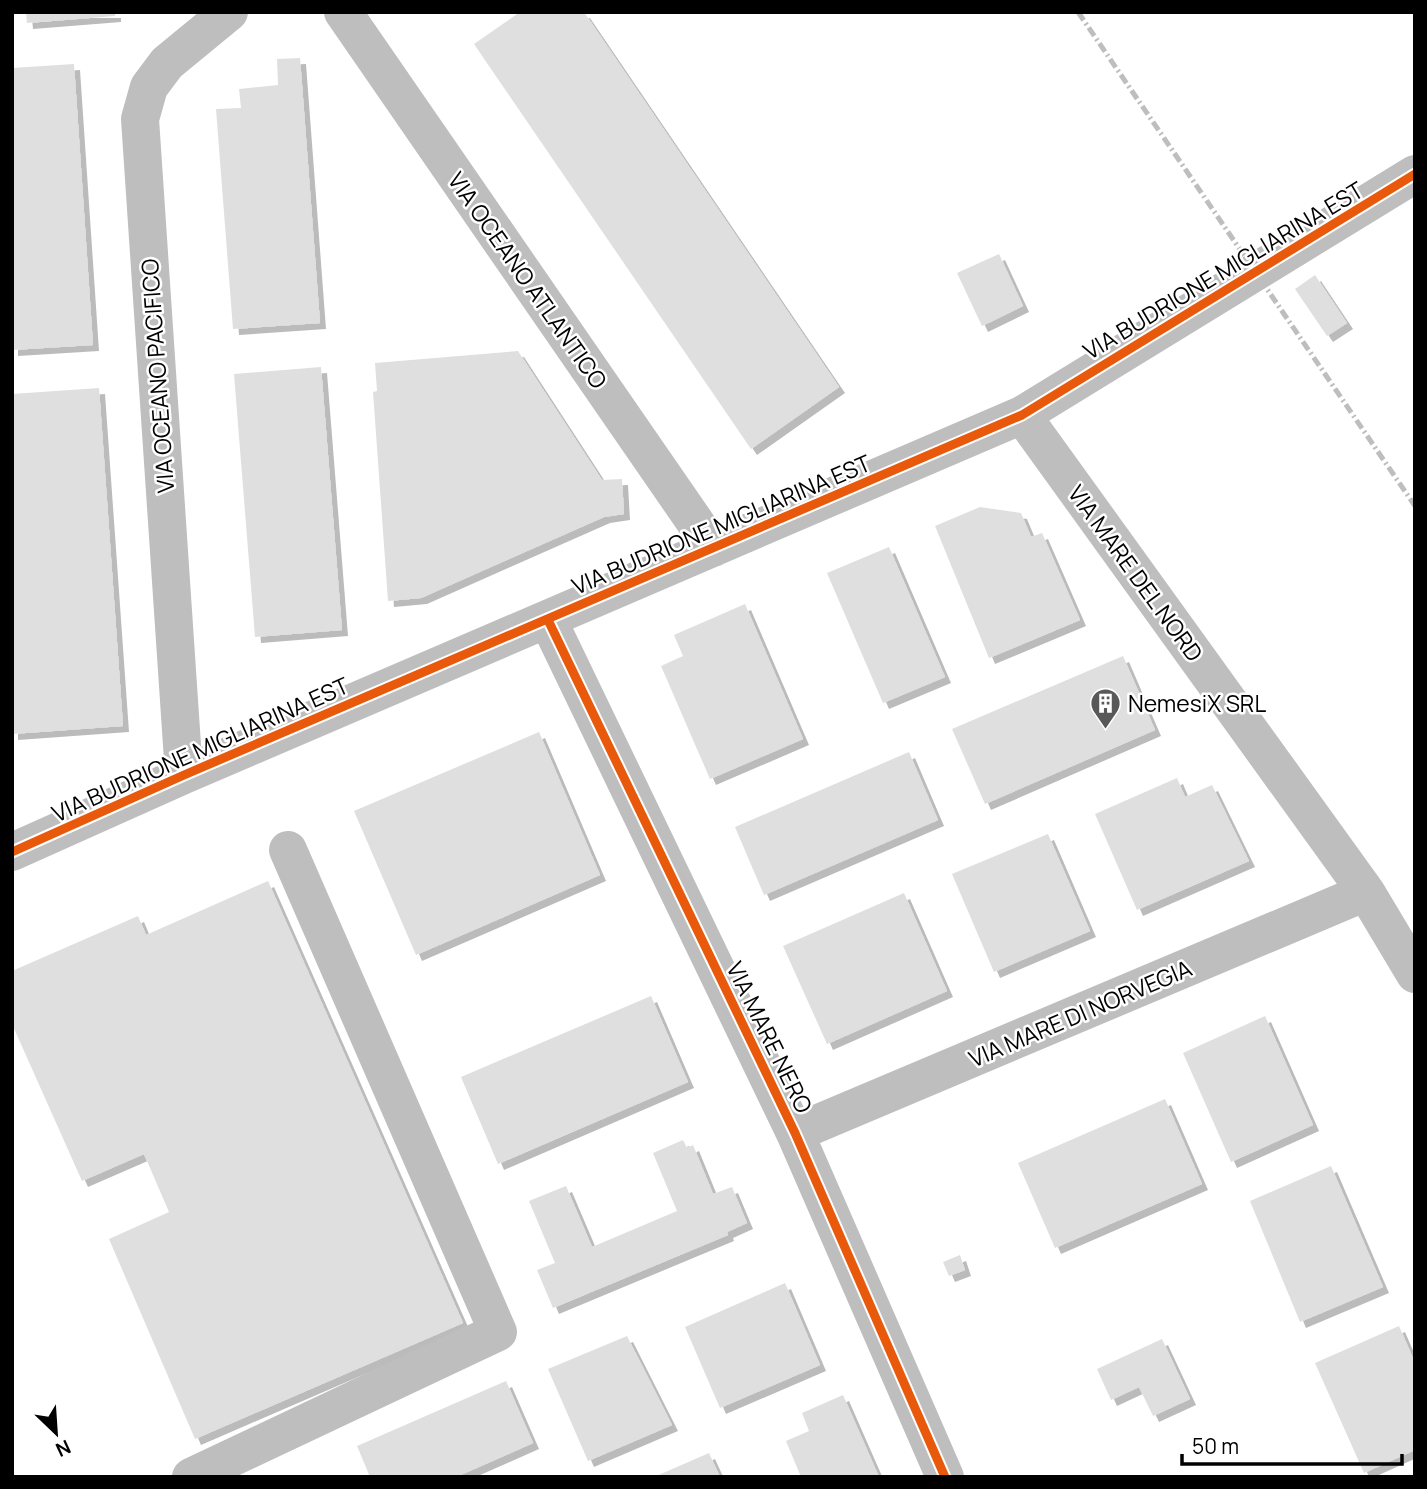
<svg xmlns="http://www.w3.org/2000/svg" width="1427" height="1489" viewBox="0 0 1427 1489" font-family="Manrope,sans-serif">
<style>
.building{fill:#dfdfdf;filter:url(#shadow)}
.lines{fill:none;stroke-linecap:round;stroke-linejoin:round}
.minor{stroke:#bebebe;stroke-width:38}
.rail{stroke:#bebebe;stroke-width:5;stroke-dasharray:10 3.5 2 3.5;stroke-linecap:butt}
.cycleway-casing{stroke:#fff;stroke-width:13}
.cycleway{stroke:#e8590c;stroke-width:9}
.labels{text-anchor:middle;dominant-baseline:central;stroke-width:5;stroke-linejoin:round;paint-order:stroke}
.street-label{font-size:23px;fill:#000;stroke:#fff}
.poi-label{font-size:23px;fill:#000;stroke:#fff;text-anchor:start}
</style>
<defs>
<filter id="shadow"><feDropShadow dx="6" dy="6" stdDeviation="0" flood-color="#0004"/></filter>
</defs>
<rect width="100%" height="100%" fill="#fff"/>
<path class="building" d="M26,12H115V16L27,23Z
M520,12H584L839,387L751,449L474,44Z
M300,58L320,323L233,329L216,109L241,108L239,89L278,85L277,59Z
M74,64L93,345L12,350V68Z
M999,254L1023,306L982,326L957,273Z
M1315,275L1347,323L1327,336L1295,289Z
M518,351L602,480L622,479L624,514L604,517L421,598L388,601L373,392L377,391L375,363Z
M321,367L342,630L255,637L234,374Z
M99,388L123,726L12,734V394Z
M980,507L1021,513L1031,537L1042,533L1080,620L989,658L935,526Z
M889,547L945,677L883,703L827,573Z
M745,604L803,739L710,779L661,666L683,656L674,635Z
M1123,656L1155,730L985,804L952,729Z
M539,732L600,875L416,955L354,811Z
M909,752L938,820L764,895L735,827Z
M1177,778L1185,797L1212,785L1249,861L1137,910L1095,814Z
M1048,834L1090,931L994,972L952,874Z
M268,881L463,1323L195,1439L109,1239L169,1212L144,1154L82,1181L12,1024V971L138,916L146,935Z
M904,893L947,991L827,1044L783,946Z
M651,996L688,1082L498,1164L461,1077Z
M1265,1016L1313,1125L1231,1162L1183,1053Z
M1165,1099L1202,1184L1055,1248L1018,1163Z
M683,1140L687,1148L693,1145L713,1194L732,1187L747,1223L727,1232L728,1235L553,1308L537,1270L555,1263L529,1201L566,1186L592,1247L677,1211L653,1153Z
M1331,1166L1383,1287L1300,1322L1250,1201Z
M960,1255L965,1270L949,1276L943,1262Z
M785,1283L820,1365L720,1408L685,1327Z
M1399,1326L1415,1363V1450L1364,1473L1315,1363Z
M627,1336L672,1425L588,1461L548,1369Z
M1162,1339L1190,1399L1153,1416L1139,1387L1111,1400L1097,1369Z
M506,1381L533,1443L456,1477H370L357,1446Z
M843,1395L879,1477H801L786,1441L809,1431L802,1413Z
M709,1453L720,1477H654Z"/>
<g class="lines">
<path class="minor" d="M343,12L713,548
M1022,415L1366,892L1415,974
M548,620L795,1133L945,1477
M184,775L140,119L149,87L167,63L229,12
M12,852L184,775L1022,415L1415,174
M795,1133L1366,892
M191,1477L498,1332L288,850"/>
<path class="rail" d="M1078,12L1415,506"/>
<defs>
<path id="cycleway" d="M548,620L795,1133L945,1477
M12,852L184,775L1022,415L1415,174"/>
</defs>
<use href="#cycleway" class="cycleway-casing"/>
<use href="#cycleway" class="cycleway"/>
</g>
<defs>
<symbol id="building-pin" viewBox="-11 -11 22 30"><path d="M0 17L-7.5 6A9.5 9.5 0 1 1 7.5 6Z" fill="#595959" stroke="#fff"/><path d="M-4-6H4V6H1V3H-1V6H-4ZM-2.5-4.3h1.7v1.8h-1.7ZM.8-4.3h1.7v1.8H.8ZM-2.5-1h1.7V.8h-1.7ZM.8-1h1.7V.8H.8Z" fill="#fff"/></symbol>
</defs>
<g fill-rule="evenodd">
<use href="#building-pin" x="1088" y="686" width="35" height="47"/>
</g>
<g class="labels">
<g class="street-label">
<text transform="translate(1223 270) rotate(-31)">VIA BUDRIONE MIGLIARINA EST</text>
<text transform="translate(528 280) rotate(55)">VIA OCEANO ATLANTICO</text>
<text transform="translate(157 376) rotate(-94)">VIA OCEANO PACIFICO</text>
<text transform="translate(721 524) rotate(-23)">VIA BUDRIONE MIGLIARINA EST</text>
<text transform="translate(1136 573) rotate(54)">VIA MARE DEL NORD</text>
<text transform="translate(200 749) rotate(-24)">VIA BUDRIONE MIGLIARINA EST</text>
<text transform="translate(1080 1013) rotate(-23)">VIA MARE DI NORVEGIA</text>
<text transform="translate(770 1037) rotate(64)">VIA MARE NERO</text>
</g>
<g class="poi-label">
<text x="1128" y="703">NemesiX SRL</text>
</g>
</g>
<rect width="1427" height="1489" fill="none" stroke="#000000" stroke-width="28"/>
<g transform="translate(56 1433) rotate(155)" stroke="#ffffff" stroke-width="5" paint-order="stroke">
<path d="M0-5L12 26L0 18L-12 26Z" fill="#000000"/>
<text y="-10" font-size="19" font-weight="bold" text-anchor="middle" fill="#000000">N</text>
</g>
<path d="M1182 1454v10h220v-10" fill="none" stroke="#000000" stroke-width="3.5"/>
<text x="1192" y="1454" font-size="21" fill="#000000" stroke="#ffffff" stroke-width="5" paint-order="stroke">50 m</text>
</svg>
